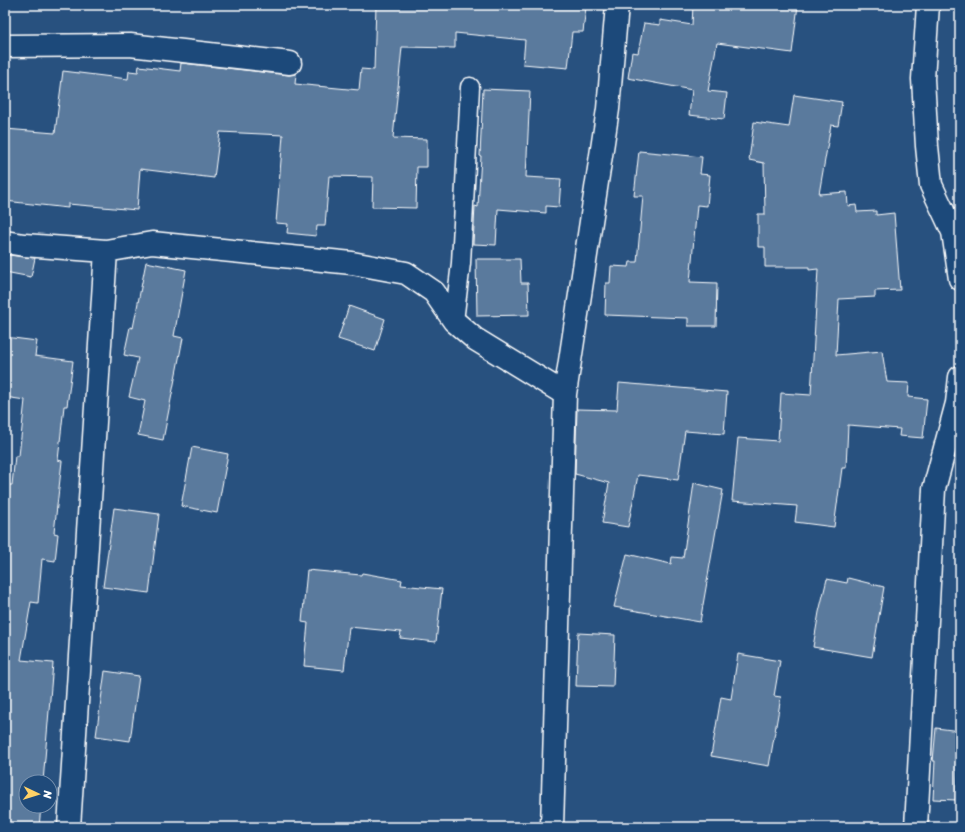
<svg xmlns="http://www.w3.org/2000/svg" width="965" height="832" viewBox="0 0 965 832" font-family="Sriracha,sans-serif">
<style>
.building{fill:#5a7a9d;stroke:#fff}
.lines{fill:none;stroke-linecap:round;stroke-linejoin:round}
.service-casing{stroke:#fff;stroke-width:21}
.minor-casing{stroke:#fff;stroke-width:25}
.service{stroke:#1f4a7a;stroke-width:18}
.minor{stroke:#1f4a7a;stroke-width:22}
</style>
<rect width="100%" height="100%" fill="#28517f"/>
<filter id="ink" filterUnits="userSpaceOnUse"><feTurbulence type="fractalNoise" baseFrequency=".025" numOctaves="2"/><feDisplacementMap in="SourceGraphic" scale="8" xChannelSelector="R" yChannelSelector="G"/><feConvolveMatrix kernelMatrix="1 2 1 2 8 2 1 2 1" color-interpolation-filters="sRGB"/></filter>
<g filter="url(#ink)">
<path class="building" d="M376,5H567L586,7L583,32H572L568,68L523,64L525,40L455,33V48L402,47L393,138L427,139V167H417L416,208L372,207L373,177L329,176L325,226H317L316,236L287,233L288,224L276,223L283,135L220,132L214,178L140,169L137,210L68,204V208L5,201V129L55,133L63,71L128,79L129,71L138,72L139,66L180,71L181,63L289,75L296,74L295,84L359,90L361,69L374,70Z
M693,5H798L792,53L717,43L708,91L727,93L724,119L689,115L692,90L628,78L632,52L638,53L644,23L660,25V20L692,25Z
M483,89L530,91L526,177L561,179L559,207L546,206V213L498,209L496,245L473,244L475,206L478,207L481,156H480Z
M794,95L842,102L838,126L831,125L819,194L847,192L848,206L856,205L857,212L876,211V215L894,213L900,290L875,291V297L839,299L836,355L882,351L887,382L909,383L908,397L927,399L923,438L899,436L900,429L848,425L846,468H842L834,527L795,522L797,506L732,501L738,438L778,441L781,393L811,395L818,269L809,270V267H765V247H758V214H765L764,163L749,160L754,122L789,127Z
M639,151L702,157L700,174L710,175L707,206L697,205L690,282L717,283L716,326H688V318L605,315L606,283H610L611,266L629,267L630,262H637L643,196H634Z
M8,255L35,258L31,277L5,272Z
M476,259H520L521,283H528L529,315L477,316Z
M146,262L186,270L174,336L183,338L163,440L138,435L145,401L129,397L138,358L124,355L130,327L133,328Z
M349,306L385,319L375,351L338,339Z
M5,337L37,341L35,356L73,361L67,406H64L58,460L62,461L54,533L58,534L55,561L42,559L38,603L31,602L21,660L53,663L43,782H26V806H41L39,827H5V485H12L15,456H19L25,400L5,397Z
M619,383L727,392L724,434L685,431L678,480L638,475L628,527L602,523L609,483L575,474L577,409L617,410Z
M192,447L228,454L217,513L181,506Z
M694,483L723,490L700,622L614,607L627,554L671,564L672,557L683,558Z
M114,508L159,514L149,593L103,587Z
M307,570L361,575L362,573L402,580L401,585L442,589L436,642L400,638L401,632L349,627L344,670L304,666L308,623L302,622Z
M848,578L884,587L872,657L813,647L819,612L827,579L847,583Z
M578,633L615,635L613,687L576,686Z
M738,654L780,661L774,696L781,697L769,766L711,756L721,697L731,699Z
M105,671L139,676L130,741L96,736Z
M936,728L960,731L956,800L933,799L935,761H933Z"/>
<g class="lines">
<defs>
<path id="service" d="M454,321L461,263L470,87"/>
<path id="minor" d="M928,5L923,79L927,146L931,185L953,232L960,279
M5,46L130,45L290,63
M5,242L24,245L106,251L152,243L352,263L406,273L434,292L454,321L475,339L565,394
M69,827L106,251
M552,827L565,394L608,109L617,5
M916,827L934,489L957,403L960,377"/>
</defs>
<use href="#service" class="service-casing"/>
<use href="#minor" class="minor-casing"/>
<use href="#service" class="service"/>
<use href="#minor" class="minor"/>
</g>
</g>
<rect width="965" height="832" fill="none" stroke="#1f4a7a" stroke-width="20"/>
<rect x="10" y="10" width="945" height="812" fill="none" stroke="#fff" stroke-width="1.5" filter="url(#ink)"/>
<g transform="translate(38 794) rotate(94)"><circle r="19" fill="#1f4a7a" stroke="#7992af"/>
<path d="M0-3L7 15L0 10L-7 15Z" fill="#ffd166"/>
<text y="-6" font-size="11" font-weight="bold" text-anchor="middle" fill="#ffffff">N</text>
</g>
</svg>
